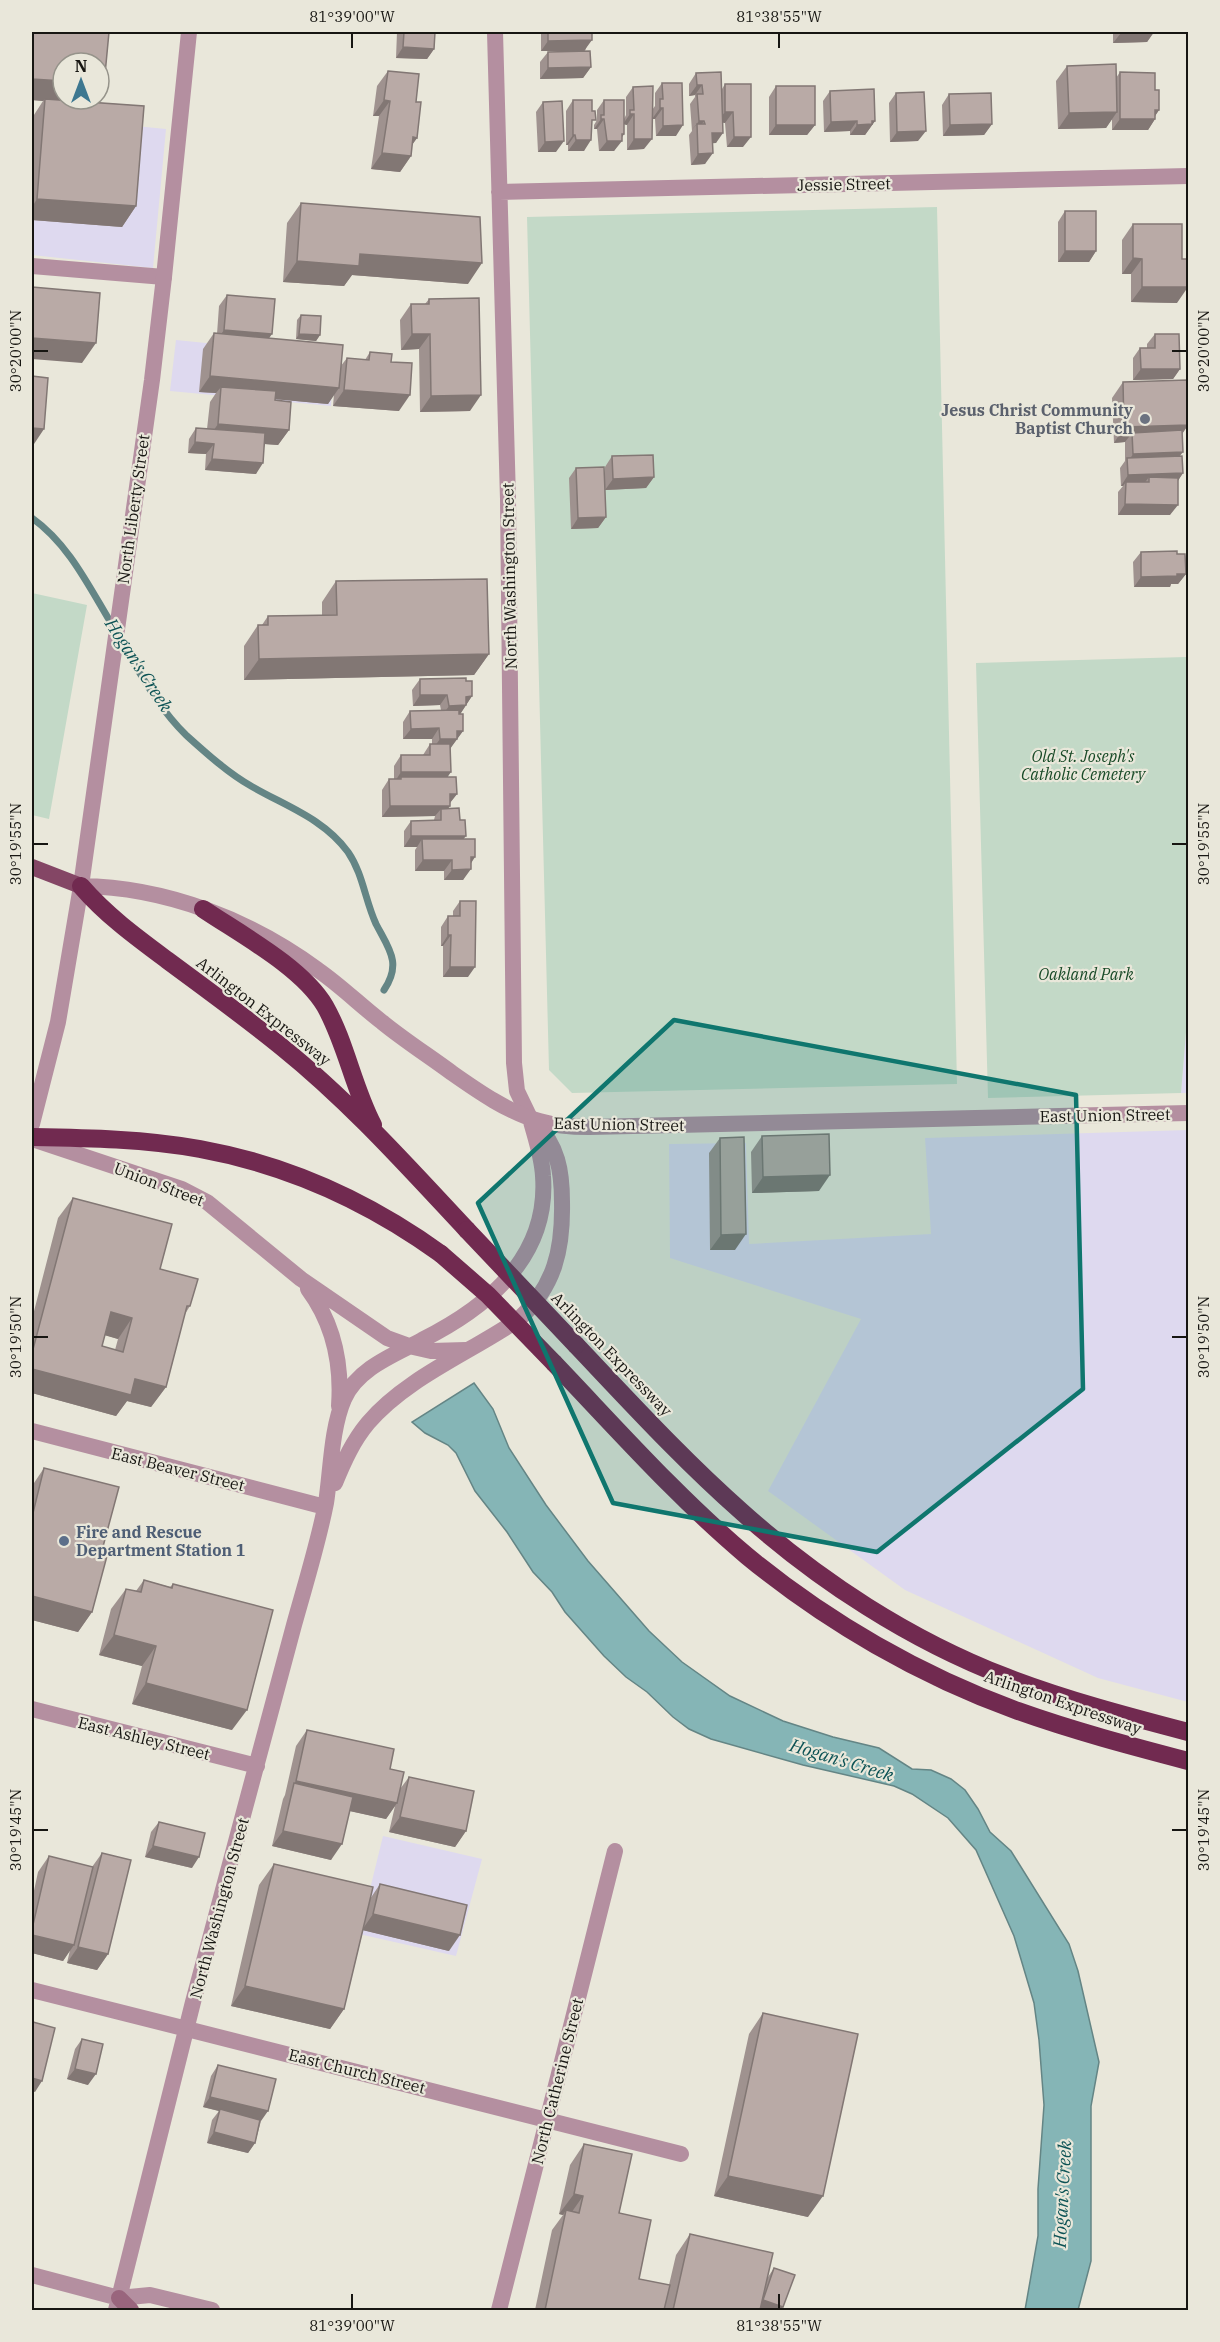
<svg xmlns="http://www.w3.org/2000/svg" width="1220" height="2342" viewBox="0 0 1220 2342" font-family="'IBM Plex Serif',serif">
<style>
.industrial{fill:#ded9ef}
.green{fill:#c3d9c7}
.water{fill:#85b5b6;stroke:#648585;stroke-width:1.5}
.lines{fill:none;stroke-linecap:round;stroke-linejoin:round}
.stream{stroke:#648585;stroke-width:7}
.minor{stroke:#b48fa0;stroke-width:16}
.tertiary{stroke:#b48fa0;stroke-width:16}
.secondary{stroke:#99657d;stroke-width:16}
.primary{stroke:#844665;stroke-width:16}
.motorway{stroke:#712a50;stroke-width:18}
.motorway-bridge{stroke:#712a50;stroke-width:18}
.wall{fill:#9f928f;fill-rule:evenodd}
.shaded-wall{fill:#827774}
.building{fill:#b9aaa6;stroke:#827774;stroke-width:1.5;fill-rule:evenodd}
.marked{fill:#0f766e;fill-opacity:0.2;stroke:#0f766e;stroke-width:4.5;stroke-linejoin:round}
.ticks{fill:none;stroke:#171612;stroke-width:2}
.worship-dot{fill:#6b7280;stroke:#e9e7da;stroke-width:2}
.service-dot{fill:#5c6f8a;stroke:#e9e7da;stroke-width:2}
.labels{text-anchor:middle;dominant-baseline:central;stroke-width:4.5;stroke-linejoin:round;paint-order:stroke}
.street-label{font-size:16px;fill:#171612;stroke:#e9e7da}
.worship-label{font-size:16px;font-weight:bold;fill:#5b616d;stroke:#e9e7da;text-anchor:end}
.park-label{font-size:16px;font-style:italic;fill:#184a27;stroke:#e9e7da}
.service-label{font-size:16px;font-weight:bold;fill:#4e5e75;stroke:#e9e7da;text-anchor:start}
.water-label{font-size:18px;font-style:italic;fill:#0d5355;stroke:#e9e7da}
.neatline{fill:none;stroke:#171612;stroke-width:2}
.ticks-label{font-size:15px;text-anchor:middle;fill:#171612}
</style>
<rect width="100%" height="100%" fill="#e9e7da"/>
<path class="industrial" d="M32,116L166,129L153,268L32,255Z
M176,340L334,356L331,406L170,391Z
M1188,1008V1093H1181Z
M1188,1130V1702L1098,1678L905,1590L768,1491L861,1319L670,1258L669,1144L746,1143L749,1244L931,1234L925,1138Z
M383,1836L482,1859L456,1956L359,1934Z"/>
<path class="green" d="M937,207L957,1084L572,1093L549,1070L527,217Z
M32,593L87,605L49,819L32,815Z
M1186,657L1188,1008L1181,1093L988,1098L976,663Z"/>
<path class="water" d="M474,1383L493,1409L509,1448L546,1505L588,1561L649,1631L682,1662L730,1696L783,1721L833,1737L879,1748L912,1769L931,1770L951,1779L965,1790L978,1809L990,1832L1011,1851L1069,1944L1078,1971L1099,2062L1091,2106V2261L1078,2310H1025L1038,2236V2189L1044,2105L1039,2040L1034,2003L1014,1936L976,1850L948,1818L912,1794L894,1786L803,1765L711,1739L689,1729L673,1717L647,1692L626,1677L604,1656L565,1612L552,1592L533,1572L507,1532L475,1491L456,1453L448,1445L425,1433L412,1422Z"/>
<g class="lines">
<path class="stream" d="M32,518C70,545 90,589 114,628
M119,638C139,671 158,708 186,735C206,753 228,773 251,786C285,806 323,818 348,852C363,874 365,900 376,924C389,949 402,963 384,990"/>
<path class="minor" d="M495,32L508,499L514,1063L517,1091L530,1118
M499,192L1188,176
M32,266L164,277
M187,2029L681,2154
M499,2310C539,2157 576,2004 615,1851"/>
<path class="tertiary" d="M81,886C166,887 250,920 318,970C341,986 360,1005 382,1022C404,1040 429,1056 452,1073C479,1092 508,1112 539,1121C556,1126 572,1127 589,1127L1188,1113
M32,1124L58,1022L81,886L152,380L164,277L189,32
M35,1140L182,1189L207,1202L301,1279L387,1338L409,1346L431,1351L466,1350
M308,1289C334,1324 342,1364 339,1406
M32,1431L325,1507
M335,1483C344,1461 353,1441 368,1423C406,1378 471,1352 519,1319C555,1286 563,1249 562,1202C562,1171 558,1146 535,1123
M32,1709L257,1766
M32,1990L187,2029
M32,2275L119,2298L150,2295L212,2310
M116,2310C142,2208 167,2105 193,2002C226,1876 261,1751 294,1625C305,1585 318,1544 326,1503C331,1471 331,1429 344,1399C358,1368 394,1355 422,1340C488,1307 549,1257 543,1176C542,1156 535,1137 530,1118"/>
<path class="secondary" d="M119,2298L131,2310"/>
<path class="primary" d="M32,867L81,886"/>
<path class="motorway" d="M81,886C106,915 136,937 167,960C206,989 245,1017 283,1048C350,1102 408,1167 467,1230
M203,909C240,934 302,967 325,1006C346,1043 353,1087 373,1125
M32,1137C88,1138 145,1139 200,1149C288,1165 369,1202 441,1254
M576,1345C630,1402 683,1460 742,1512C819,1581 910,1640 1006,1677C1066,1700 1127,1716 1188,1732
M554,1363C617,1429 677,1497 747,1556C827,1622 921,1676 1018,1711C1074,1731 1131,1746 1188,1761"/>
<path class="motorway-bridge" d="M467,1230L576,1345
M441,1254L488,1295L554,1363"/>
</g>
<path class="wall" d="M32,32H109L104,85L99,93V63H63V99H94L92,102L144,106L136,206L122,227L32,220V118L43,101L32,100Z
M397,32H435L434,49L427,59L396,58Z
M541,32H592L585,51L591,67L583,78L540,79V62L548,52L576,51H541Z
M1113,32H1154L1147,42L1113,43Z
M1067,66L1116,78L1120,72L1155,90L1159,110L1155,116V119L1148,130H1112V119L1106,128L1058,129L1056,81Z
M388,71L416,102L417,138L412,145L411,156L400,172L371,169L379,116H373L377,86Z
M696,73L722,89L725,84L743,147H727L725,123L723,122L716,143H712L705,164L691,165L689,135L692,131L690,104L695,97V95L689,96V84Z
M662,83L676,136H656L655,119H652V110L655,106V93Z
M776,86L815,125L807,135H769V97Z
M633,87L644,149L627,150V125L624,124V134L614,151H599L597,129H594V125L597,120V110L604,100L624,119L626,115V97Z
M830,91L875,121L865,135H850V131L824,132L823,101Z
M896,93L918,141L890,142L889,103Z
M949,94L992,124L984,135L943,136L942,105Z
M573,100L592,125L584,151H568V145H566V111Z
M543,102L556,152H538L536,112Z
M301,203L468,284L352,275L344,286L283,282L287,223Z
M1065,211L1096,251L1089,262H1058V222Z
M1133,224L1177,303L1131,302V274H1122V240Z
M227,295L269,338L340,367L347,358L365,360L370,352L391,362L399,411L333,406L334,394L328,404L275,399L289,430L278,445L265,444L256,474L205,470L206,454L188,453L189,439L196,428L207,429L210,402L216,393L199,392L203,349L214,333L217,334L219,306Z
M429,299L470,411L420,412L419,349L401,350L400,320L411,304H425Z
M301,315L320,335L316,341L296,339L297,320Z
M1155,334L1180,369L1173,379L1133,380V358L1140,348H1147V344Z
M1123,382L1188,425L1182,434L1180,456L1183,473L1178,480L1170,515H1118V492L1123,486H1121L1120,468L1125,461V442L1114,443L1112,398Z
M612,456L654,477L646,488L605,490V467Z
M576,468L606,517L598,528L571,529L569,478Z
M1141,552L1177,554L1186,574L1178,584H1171L1170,587H1134L1133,562Z
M336,581L489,654L474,675L244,680V646L258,625H262L268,616H322V602Z
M420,679L466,681L472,696L460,714L463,731L450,748L448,777L457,794L450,803L448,808L460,820L463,839L471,864L463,880H444V871H415V850L417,847H404V831L411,821L434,820L435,816L382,817V790L389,779H394V766L401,755H423L430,744H432V739H403V722L410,711L441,710L440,705L413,706L412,690Z
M460,901L468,977H443V946H441V927L448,916H453V911Z
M762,1136L819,1191L752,1193L751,1152Z
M720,1138L735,1250H710L709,1153Z
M73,1198L160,1269L190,1306L185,1314L166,1387L151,1407L127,1401L116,1416L32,1393V1319L58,1218ZM105,1335L118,1339L115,1350L102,1346Z
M44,1468L101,1554L92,1612L78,1632L32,1620V1486Z
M144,1580L170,1587L173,1584L232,1730L132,1704L142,1666L99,1655L111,1609L126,1589L136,1591Z
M307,1730L390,1769L400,1789L409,1777L466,1831L455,1847L389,1832L395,1806L386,1819L350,1811L331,1860L272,1846L283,1799L285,1795L296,1746Z
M159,1822L192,1868L145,1857L151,1832Z
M102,1853L108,1954L97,1970L67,1963L70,1950L63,1961L32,1953V1900L38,1872L49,1856L92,1867Z
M274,1864L370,1899L380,1884L449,1951L363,1930L344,2009L330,2029L231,2006L259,1885Z
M763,2013L808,2217L714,2196L749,2034Z
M82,2039L88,2085L67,2079L75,2049Z
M218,2065L261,2121L255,2143L248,2153L207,2143L212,2120L219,2111L203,2107L211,2076Z
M584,2144L619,2213L639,2279L669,2285L676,2255L690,2234L768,2277L774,2268L781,2310H535L552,2230L563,2215L559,2214L570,2165Z"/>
<path class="shaded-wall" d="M1154,32L1147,42L1113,43L1121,33Z
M592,40L584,51H541L548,41Z
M403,47L434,49L427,59L396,58Z
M591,67L583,78L540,79L548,68Z
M32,79L63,81V99H94L90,106L45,99L43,101L32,100Z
M99,85H104L99,93Z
M697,85H702L695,95L689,96Z
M384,100L390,101L379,116H373Z
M660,108H663L655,119H652Z
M1155,110H1159L1153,119H1155L1148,130H1112L1120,119Z
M725,112H733L725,123L717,122Z
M1117,112L1106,128L1058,129L1069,113Z
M630,114H634L627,125L623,124Z
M601,119H604L597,129H594Z
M699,121H704L697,131V124L691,131Z
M857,121L850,131L824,132L831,122Z
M872,121H875L865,135H850L857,125Z
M992,124L984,135L943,136L950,125Z
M683,125L676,136H656L663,126Z
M776,125H815L807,135H769Z
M926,131L918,141L890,142L897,132Z
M712,133H723L716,143L704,144Z
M622,134H624L619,141H622L614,151H599L607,141Z
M573,135H575L568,145H566Z
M413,137L417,138L406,153Z
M734,137H751L743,147H727Z
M634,139H652L644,149L627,150Z
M576,140H591L584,151H568Z
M564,141L556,152H538L545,142Z
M382,153L411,156L400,172L371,169Z
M713,153L705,164L691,165L698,154Z
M37,199L136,206L122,227L32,220V207Z
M1065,251H1096L1089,262H1058Z
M360,254L482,263L468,284L352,275L344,286L283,282L297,261Z
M1133,258L1142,259L1131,274H1122Z
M1142,287H1188L1177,303L1131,302Z
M224,330L272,334L265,344L217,340Z
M299,334L320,335L316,341L296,339Z
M412,334H430L419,349L401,350Z
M32,338L96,343L82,363L32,359Z
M1141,369H1180L1173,379L1133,380Z
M210,376L339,388L328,404L220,394L221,387L216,393L199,392Z
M344,390L410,395L399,411L333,406Z
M481,395L470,411L420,412L431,396Z
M218,424L289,430L278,445L207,440Z
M1188,425L1178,440L1132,433L1125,442L1114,443L1124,427Z
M32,428L44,429L32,447Z
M195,442L214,444L206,454L188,453Z
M1183,452L1175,462H1128L1133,454Z
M212,459L263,463L256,474L205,470Z
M1183,473L1176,484L1149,482V477L1143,485L1126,482L1123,486H1121L1128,475Z
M654,477L646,488L605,490L613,479Z
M1125,504L1178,505L1170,515H1118Z
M606,517L598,528L571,529L578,518Z
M1177,574H1186L1178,584H1171L1170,587H1134L1141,577Z
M489,654L474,675L244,680L259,659Z
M420,695H447L440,705L413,706Z
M472,696L459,716H442L449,706L466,697Z
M439,728L432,739H403L411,729Z
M457,731H463L450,749L432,750L440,739Z
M401,772H451L444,782L401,779V777L397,783H394Z
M450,794H457L449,804Z
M390,806H450L443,816L441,809L435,816L382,817Z
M411,836H466L458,846L422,839L417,847H404Z
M471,857H475L468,868Z
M423,860H452L444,871H415Z
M471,869L463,880H444L452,870Z
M448,935H451L443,946H441Z
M450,967H475L468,977H443Z
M830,1175L819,1191L752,1193L763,1177Z
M746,1234L735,1250H710L721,1235Z
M111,1312L132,1318L118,1339L97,1333Z
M32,1369L135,1379L166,1387L151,1407L127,1401L116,1416L32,1393Z
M32,1596L92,1612L78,1632L32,1620Z
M114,1635L156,1646L142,1666L99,1655Z
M146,1683L247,1710L232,1730L132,1704Z
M296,1781L397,1803L386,1819L290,1798L294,1784Z
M400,1817L466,1831L455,1847L389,1832Z
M283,1831L342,1844L331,1860L272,1846Z
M153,1846L199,1857L192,1868L145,1857Z
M373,1914L460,1935L449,1951L362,1930Z
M32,1935L74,1945L63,1961L32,1953Z
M78,1947L108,1954L97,1970L67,1963Z
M245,1986L344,2009L330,2029L231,2006Z
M75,2069L96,2074L88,2085L67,2079Z
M32,2078L42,2081L35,2092L32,2091Z
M210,2097L268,2111L261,2121L219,2111L220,2109L219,2111L203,2107Z
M214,2132L255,2143L248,2153L207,2143Z
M728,2176L823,2196L808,2217L714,2196Z
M574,2194L583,2196L569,2216L566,2210L563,2215L559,2214Z
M763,2300L783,2307L781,2310H755Z"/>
<path class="building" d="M32,32H109L104,85H99V63H63V81L32,79Z
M404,32H435L434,49L403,47Z
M548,32H592V40L548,41Z
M1121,32H1154L1121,33Z
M590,51L591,67L548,68V52Z
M1116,64L1117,112L1069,113L1067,66Z
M388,71L419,74L416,102H421L417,138L413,137L411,156L382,153L390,101L384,100Z
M721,72L723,133H712L713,153L698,154L697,124H705L704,121H699L697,94H703L702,85H697L696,73Z
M1120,72L1155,73V90H1159V110H1155V119H1120Z
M662,83H682L683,125L663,126V108H660V99H663Z
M725,84H751V137H734L733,112H725Z
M653,86L652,139H634V114H630V110H634L633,87Z
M776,86H815V125H776Z
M874,89L875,121H872V124L857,125V121L831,122L830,91Z
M924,92L926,131L897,132L896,93Z
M991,93L992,124L950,125L949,94Z
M45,99L144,106L136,206L37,199Z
M573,100H592V111H595L596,120H592L591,140H576L575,135H573Z
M604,100H624V134H622V141H607L604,119H601V115H604Z
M562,101L564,141L545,142L543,102Z
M301,203L480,217L482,263L360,254L359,266L297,261Z
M1065,211H1096V251H1065Z
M1133,224H1182V259H1188V287H1142V259L1133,258Z
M32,287L100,293L96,343L32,338Z
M227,295L275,299L272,334L224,330Z
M479,298L481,395L431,396L430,334H412L411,304H429V299Z
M301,315L321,316L320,335L299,334Z
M214,333L343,345L339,388L210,376Z
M1155,334H1179L1180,369H1141L1140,348H1155Z
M370,352L392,354L391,362L412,363L410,395L344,390L347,358L369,360Z
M32,376L48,378L44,429L32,428Z
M1187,380L1188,425L1124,427L1123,382Z
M221,387L276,391L275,400L291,402L289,430L218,424Z
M196,428L265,433L263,463L212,459L214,444L195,442Z
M1182,430L1183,452L1133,454L1132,433Z
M653,455L654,477L613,479L612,456Z
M1182,456L1183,473L1128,475L1127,458Z
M604,467L606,517L578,518L576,468Z
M1149,477L1178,478V505L1125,504L1126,482H1149Z
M1177,551V554H1185L1186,574H1177V576L1141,577V552Z
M487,579L489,654L259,659L258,625H268V616L337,615L336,581Z
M466,678V681H472V696L466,697V705L449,706L447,695H420V679Z
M459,710V714H463V731H457V739H440L439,728L411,729L410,711Z
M430,744H450L451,772H401V755H430Z
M401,777H456L457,794H450V806H390L389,779H401Z
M459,808L460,820H465L466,836H411V821L441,820V809Z
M422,839H475V857H471V869L452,870V860H423Z
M460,901H476L475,967H450L451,935H448V916H460Z
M829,1134L830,1175L763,1177L762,1136Z
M744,1137L746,1234L721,1235L720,1138Z
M73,1198L172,1224L160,1269L198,1279L190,1306H187L166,1387L135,1379L131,1395L32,1369V1353ZM111,1312L132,1318L123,1352L102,1346Z
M44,1468L119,1487L101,1554L107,1556L92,1612L32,1596V1517Z
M144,1580L172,1588L173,1584L273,1610L247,1710L146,1683L156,1646L114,1635L126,1589L141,1592Z
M307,1730L394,1749L390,1769L404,1772L397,1803L296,1781Z
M409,1777L474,1791L466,1831L400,1817Z
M294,1783L353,1797L342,1844L283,1831Z
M159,1822L205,1833L199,1857L153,1846Z
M102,1853L131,1860L108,1954L78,1947Z
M49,1856L93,1867L74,1945L32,1935V1929Z
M274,1864L373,1887L344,2009L245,1986Z
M380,1884L467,1905L460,1935L373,1914Z
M763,2013L858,2034L823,2196L728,2176Z
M33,2022L55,2028L42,2081L32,2078V2027Z
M82,2039L103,2044L96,2074L75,2069Z
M218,2065L276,2079L268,2111L210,2097Z
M220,2109L260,2120L255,2143L214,2132Z
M584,2144L632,2154L619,2213L651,2220L639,2279L670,2285L664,2310H545L566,2210L579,2213L583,2196L574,2194Z
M690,2234L773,2253L760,2310H764H673Z
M774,2268L795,2275L783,2307L763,2300Z"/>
<path class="marked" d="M674,1020L1076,1095L1083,1389L877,1552L613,1503L478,1203Z"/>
<path class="ticks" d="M352,33V48M779,33V48M33,351H48M1172,351H1187M33,844H48M1172,844H1187M33,1337H48M1172,1337H1187M33,1830H48M1172,1830H1187M352,2294V2309M779,2294V2309"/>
<circle class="worship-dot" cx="1145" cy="419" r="6"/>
<circle class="service-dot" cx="64" cy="1541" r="6"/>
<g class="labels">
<g class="street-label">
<text transform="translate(844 184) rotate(-1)">Jessie Street</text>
<text transform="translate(133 509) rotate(-82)">North Liberty Street</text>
<text transform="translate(509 576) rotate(-91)">North Washington Street</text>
<text transform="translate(264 1011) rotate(38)">Arlington Expressway</text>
<text transform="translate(1105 1115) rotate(-1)">East Union Street</text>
<text transform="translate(619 1124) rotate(1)">East Union Street</text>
<text transform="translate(159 1184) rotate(21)">Union Street</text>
<text transform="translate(612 1354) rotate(46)">Arlington Expressway</text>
<text transform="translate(178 1469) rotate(14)">East Beaver Street</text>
<text transform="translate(1063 1702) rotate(19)">Arlington Expressway</text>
<text transform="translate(144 1738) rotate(14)">East Ashley Street</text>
<text transform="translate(219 1908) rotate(-75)">North Washington Street</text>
<text transform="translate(357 2071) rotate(14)">East Church Street</text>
<text transform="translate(557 2081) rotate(-76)">North Catherine Street</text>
</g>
<g class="worship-label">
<text x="1133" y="410">Jesus Christ Community<tspan x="1133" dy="18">Baptist Church</tspan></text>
</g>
<g class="park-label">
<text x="1083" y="756">Old St. Joseph's<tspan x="1083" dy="18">Catholic Cemetery</tspan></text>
<text x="1086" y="974">Oakland Park</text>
</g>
<g class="service-label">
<text x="76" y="1532">Fire and Rescue<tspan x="76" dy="18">Department Station 1</tspan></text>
</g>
<g class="water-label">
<text transform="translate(139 665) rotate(57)">Hogan's Creek</text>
<text transform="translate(842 1760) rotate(17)">Hogan's Creek</text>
<text transform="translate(1062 2194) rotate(-87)">Hogan's Creek</text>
</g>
</g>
<rect width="1220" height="2342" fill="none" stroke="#e9e7da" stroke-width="66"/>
<g transform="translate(81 81)"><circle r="28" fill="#e9e7da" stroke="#95938a" stroke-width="1.5"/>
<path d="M0-4.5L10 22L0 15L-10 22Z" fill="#3d7790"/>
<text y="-9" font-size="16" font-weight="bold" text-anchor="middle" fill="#171612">N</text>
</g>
<rect x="33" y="33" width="1154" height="2276" class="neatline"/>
<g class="ticks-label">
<text x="352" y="22">81°39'00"W</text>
<text x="779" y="22">81°38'55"W</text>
<text transform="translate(16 351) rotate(-90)" y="5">30°20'00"N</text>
<text transform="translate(1204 351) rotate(-90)" y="5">30°20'00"N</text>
<text transform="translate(16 844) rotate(-90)" y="5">30°19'55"N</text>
<text transform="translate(1204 844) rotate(-90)" y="5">30°19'55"N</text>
<text transform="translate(16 1337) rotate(-90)" y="5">30°19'50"N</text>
<text transform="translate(1204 1337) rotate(-90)" y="5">30°19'50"N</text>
<text transform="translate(16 1830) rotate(-90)" y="5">30°19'45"N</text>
<text transform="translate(1204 1830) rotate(-90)" y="5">30°19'45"N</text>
<text x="352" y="2331">81°39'00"W</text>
<text x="779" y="2331">81°38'55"W</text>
</g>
</svg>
